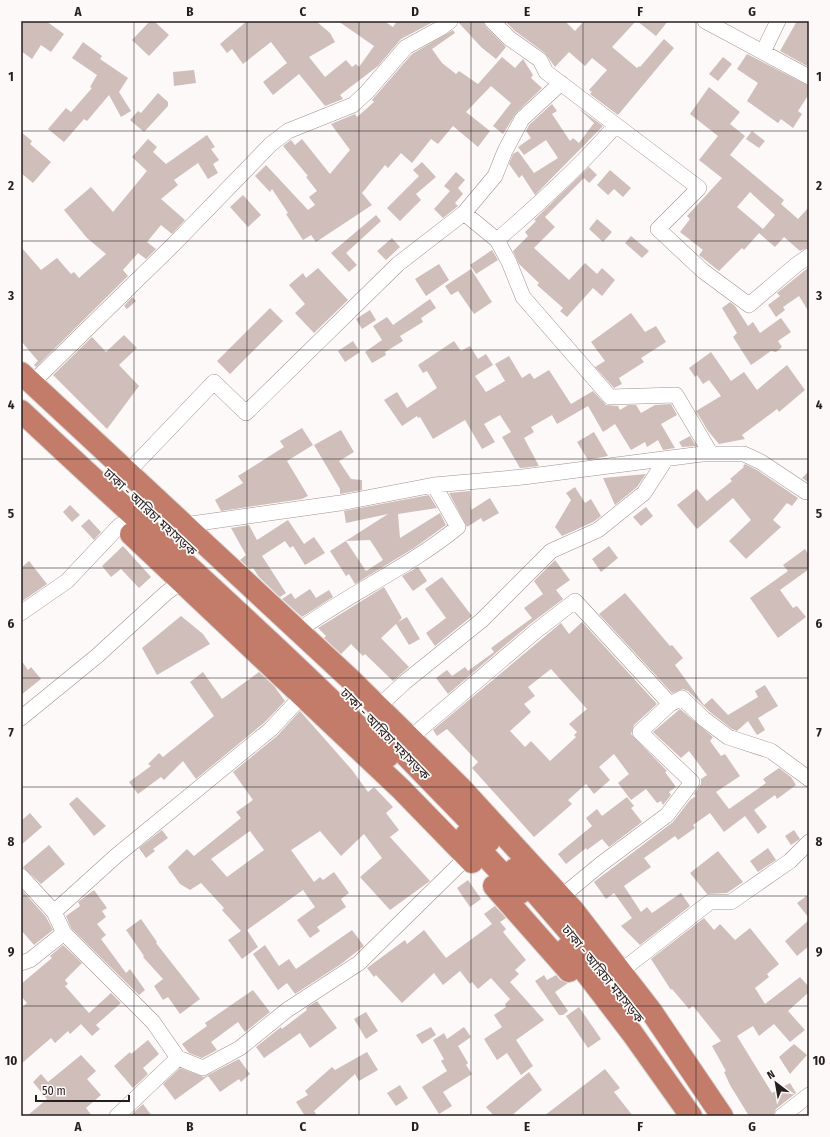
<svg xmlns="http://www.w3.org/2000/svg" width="830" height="1137" viewBox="0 0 830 1137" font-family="'Fira Sans Condensed','Noto Sans Bengali',sans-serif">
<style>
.building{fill:#cfbeba;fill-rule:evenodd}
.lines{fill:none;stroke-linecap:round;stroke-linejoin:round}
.minor-casing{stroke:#a1918d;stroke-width:16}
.highway-casing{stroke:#d8d7d6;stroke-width:24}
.minor{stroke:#fff;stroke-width:15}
.highway{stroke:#c37c6a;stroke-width:22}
.grid{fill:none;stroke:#251f1e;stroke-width:1;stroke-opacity:0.55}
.labels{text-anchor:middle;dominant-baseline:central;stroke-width:3.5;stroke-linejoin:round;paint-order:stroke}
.street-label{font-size:13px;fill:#251f1e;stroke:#fdf9f8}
.neatline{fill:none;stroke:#251f1e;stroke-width:1.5}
.grid-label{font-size:13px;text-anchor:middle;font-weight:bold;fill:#251f1e}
</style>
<rect width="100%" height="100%" fill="#fdf9f8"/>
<path class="building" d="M21,21H46L64,34L51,52L41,45L32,59L21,51Z
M150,21H154L169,35L149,56L132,40Z
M247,21H316L330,33L335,42L309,57L325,77L346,60L352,67L356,64L359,67L374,46L338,21H384L393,27L397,21H435L401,39L378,66L340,95L343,99L325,106L299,74L273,95L263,82L287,63L271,42L243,64L232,49L227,53L220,44Z
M459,21H483L486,27L506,47L496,59L481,47L459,23Z
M505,21H565L575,31L584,21H636L612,47L637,68L639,66L640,67L664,39L674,48L618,115L590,94L592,92L589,90L607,70L592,58L585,66L569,52L555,67L545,53L515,31Z
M637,21H668L656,36Z
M797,21H809V62L807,66L780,51Z
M453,30L455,33L432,49L442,63L456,74L459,71L478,84L502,57L515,68L523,59L533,75L531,78L542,88L516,113L503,134L493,126L511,103L491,86L466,112L490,131L478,147L453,126L438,144L431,139L412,163L401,153L388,168L385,165L362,193L372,205L316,242L311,235L303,240L286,214L288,213L272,189L270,192L255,176L266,165L308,210L315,205L309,197L317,191L306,177L308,176L283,146L291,140L295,145L302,139L330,174L350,150L331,124L355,114L357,117L374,102L372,100L412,54Z
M83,42L102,56L100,59L128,78L119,92L131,111L121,117L109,95L87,121L84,119L64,142L48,129L66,108L71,112L92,88L90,87L97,75L72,58Z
M747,54L809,86V94L798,111L802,114L793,128L781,119L778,123L747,101L758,83L737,69Z
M723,57L732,64L718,81L709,74Z
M194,70L196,83L174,86L173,72Z
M709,87L740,112L730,124L745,136L730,155L784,200L781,204L798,219L809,207V247L800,251L784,237L775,247L759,233L744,250L742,248L719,271L699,255L703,250L680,232L690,219L687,216L722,178L699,160L718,136L690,114ZM750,192L775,215L763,229L737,207Z
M158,93L168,102V106L144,132L130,120L138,111L141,113Z
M552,104L557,111L552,114L570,141L573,138L579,143L594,123L578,108L603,126L535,195L522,175L519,178L509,164L513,154L518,151L534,173L558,158L546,140L524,155L518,147L531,138L526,131L529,125Z
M752,131L765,141L759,148L746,139Z
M21,132L32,141L30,144L51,162L33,183L21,173Z
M207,135L215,147L211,149L219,160L213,164L218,173L208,179L198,163L174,180L178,185L161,199L185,220L172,234L161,225L147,242L156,249L146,259L138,253L123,270L128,276L36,367L34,365L38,361L21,341V247L41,270L57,258L71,274L74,272L79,278L106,254L87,238L64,210L91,187L113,212L147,171L132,157L148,139L157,147L153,152L166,164Z
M422,162L436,177L416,194L421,200L400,221L387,208L419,176L413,170Z
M589,167L597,175L589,183L584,178L545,217L555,227L534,248L569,280L585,263L597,274L602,268L615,280L602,296L593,288L567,317L560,311L563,308L537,285L539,283L519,264L513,251L528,236L525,232L536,221L534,220Z
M610,170L631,188L623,197L614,189L608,195L597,185Z
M456,172L465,180L458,188L463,194L455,203L458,206L443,218L434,209L450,191L444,186Z
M243,195L261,215L248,227L230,207Z
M376,215L381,221L346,253L357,265L349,272L331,253Z
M597,219L612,232L603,242L589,229Z
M631,236L649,251L642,258L625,243Z
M392,238L400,247L386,260L377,251Z
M492,250L498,260L476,274L470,265Z
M439,264L449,280L426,296L415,279Z
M809,267V312L799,296L783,307L785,310L776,317L768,305L780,296L777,293Z
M318,268L348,300L314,333L295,313L305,304L289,285L303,273L306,278Z
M471,269L492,302L474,314L458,291L451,295L445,286Z
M132,297L136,301L127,309L124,306Z
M430,299L436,308L421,318L423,322L400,336L403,341L385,352L386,355L372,363L365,352L382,340L373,326L387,317L393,325Z
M730,302L735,306L748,326L753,322L760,333L781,318L791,332L778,341L782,347L776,352L771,351L751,365L733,337L737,333L722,308Z
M270,308L283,321L230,374L217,361Z
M370,310L376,320L362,329L356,319Z
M631,313L645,332L656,326L666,342L641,358L644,362L619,378L622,384L614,388L595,367L605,361L591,342Z
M124,335L137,348L119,365L139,386L107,429L53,375L48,380L92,337L106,352Z
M353,341L360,352L345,362L338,351Z
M454,341L461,351L470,346L478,359L486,354L493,365L475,376L486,392L505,381L495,364L509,356L522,378L530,373L534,379L549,370L571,404L593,391L606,405L618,406L620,410L628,405H636L641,413L655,405L671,404L677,415L661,424L675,448L663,450L658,440L647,447L645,442L631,450L615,424L603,432L588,406L557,424L552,415L531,427L534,432L524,438L539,466L522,468H520L502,437L511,432L500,415L484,424L495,442L482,449L465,420L433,439L420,417L418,418L417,416L402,426L384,400L397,392L407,408L437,388L427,371L423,373L418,365Z
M711,352L731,381L744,372L757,390L787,365L805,390L779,412L777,409L742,435L745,439L719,444L708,431L696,411L721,396L709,380L703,384L697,375L695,377L689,368Z
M302,428L313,445L287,461L308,496L302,499L221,511L215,500L243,483L238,476L284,447L280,441Z
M341,430L354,452L339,461L351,479L362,480V490L340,494V489L314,445Z
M594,432L608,456L588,460L577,442Z
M690,436L696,446L682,447L679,442Z
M745,464L757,470L798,498L792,506L787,503L773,520L781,527L746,559L729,541L751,520L733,498L697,529L677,505L697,489L707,501L732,481L730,479L744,467L743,466Z
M809,471V482H808L802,478Z
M646,474L637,487L615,505L603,478Z
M575,487L585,503L591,499L601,516L593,522L562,536L555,527L571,500L566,493Z
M470,491L471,510L490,498L499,513L483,522L481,518L467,527L449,493Z
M429,495L437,508L398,514L400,538L440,513L446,525L414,548L355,584L349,574L346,576L330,551L388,514L346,523L344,511ZM370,540L383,560L366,571L346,541Z
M70,505L80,515L72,522L63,512Z
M646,507L653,516L641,526L633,517Z
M89,519L101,532L94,540L81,526Z
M288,520L304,544L314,537L325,553L305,565L293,546L290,548L285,541L262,556L286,593L280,597L259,577L253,568L250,569L240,560L246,555L231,528L249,525L257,540Z
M123,546L151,577L139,588L121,569L111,577L102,566Z
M609,546L618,558L601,572L592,559Z
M805,549L809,555V569L780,590L793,608L797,606L806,617L778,638L750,598L788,571L783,565Z
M555,560L570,580L556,590L563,599L530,624L448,694L436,678L447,670L452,676L465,667L468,671L494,652L491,648L532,618L524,608L543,594L534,581Z
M29,561L47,584L21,602V568Z
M418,567L427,581L413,591L402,576Z
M442,577L472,616L435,646L426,633L446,618L425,589Z
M384,587L402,618L398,622L407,617L420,639L409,645L396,624L381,638L409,667L393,681L365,654L363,656L351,644L341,654L324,638L326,636L318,628Z
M310,589L316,598L329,590L333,597L302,617L282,599L291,593L295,599Z
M625,593L670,646L672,645L683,658L675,665L704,705L712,698L728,715L758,697L755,691L765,685L778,706L758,718L765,730L757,735L748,721L737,731L732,729L710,712L688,691L683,689L672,693L599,614Z
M181,616L203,634L210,644L157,675L142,648Z
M582,622L657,704L634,725L631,734L667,771L665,772L676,787L669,792L671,795L663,805L661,801L657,803L646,789L631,800L618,783L629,774L614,754L599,767L610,780L594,794L586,784L568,800L572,804L534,837L472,768L478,762L447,729L437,736L433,730L561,623L569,634ZM551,669L587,709L569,724L577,732L574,735L576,737L550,761L531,741L525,747L510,731L531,712L524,704L535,696L528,687Z
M21,660L28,670L31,667L41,679L21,695Z
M203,672L222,699L259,672L274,686L285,701L265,722L196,779L183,761L164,780L161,777L138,794L129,782L151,766L148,764L159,753L163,757L214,716L190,682Z
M680,709L713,737L710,741L721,756L725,754L740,776L716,792L729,809L766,783L763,779L779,768L791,777L796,785L777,799L775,795L754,810L767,827L758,834L745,816L724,832L710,813L693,825L695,828L678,840L675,836L644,858L651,867L624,886L641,912L647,907L652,913L681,893L690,906L640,945L621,926L632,918L614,893L606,899L594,882L673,822L690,800L696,796L694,794L701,784V779L707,775L689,751L681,758L653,732Z
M300,711L352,770L368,792L374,787L393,807L386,813L399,830L390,837L430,881L390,910L360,877L382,858L364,834L341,856L320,831L291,850L314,882L320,877L323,880L334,872L349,893L341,899L346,907L317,927L320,931L310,938L297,920L315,907L303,890L247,930L258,947L242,959L228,940L241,931L222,910L224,908L201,883L190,890L180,884L168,867L187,849L194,856L241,818L236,812L253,800L233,772L277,736ZM250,831L264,850L227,877L211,859Z
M77,797L106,826L94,836L69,804Z
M627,797L634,806L631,808L642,822L609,847L602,839L587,850L586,848L566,864L558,854L592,826L586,818L597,809L602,816Z
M30,813L42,827L21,845V821Z
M162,830L168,838L153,849L155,851L146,858L139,848Z
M794,830L800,839L791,845L785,836Z
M49,845L65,864L41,884L23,867Z
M768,848L776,860L758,872L750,861Z
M718,851L743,882L727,893L707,894L690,873Z
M468,880L481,899L470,907L457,888Z
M21,889L46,917L53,930L34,945L21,930Z
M94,890L107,908L102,911L106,917L97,924L106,935L101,939L126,973L130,969L145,990L139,995L71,928L66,916L80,906L78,902Z
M809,894V918L797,903Z
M495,906L506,918L500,922L506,929L503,932L526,960L515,970L519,974L510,982L544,1020L516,1040L533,1066L521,1075L507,1053L497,1060L484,1039L502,1027L494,1015L506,1007L505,1004L510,999L491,978L478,989L472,982L470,984L460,971L443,985L434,973L402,1003L376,975L374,977L367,968L405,940L407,944L424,930L446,958L492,924L484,914Z
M704,918L714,930L720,924L735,940L750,928L779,964L767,974L769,977L755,988L765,1004L800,977L809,987V992L788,1011L805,1030L790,1042L774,1024L759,1036L753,1026L737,1036L772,1093L790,1083L796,1093L776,1109L773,1116H749L730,1085L724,1072L726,1071L712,1046L721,1041L693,1006L689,1009L672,989L671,990L651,959Z
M141,919L157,942L156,943L200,999L180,1014L168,997L163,1000L154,986L163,979L143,957L144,956L126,930Z
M809,920V946L797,956L785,941Z
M352,930L364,946L341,964L295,994L287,983L278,990L253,954L265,945L279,966L289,959L296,969Z
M63,945L82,963L65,980L68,984L65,986L89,1013L111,993L121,1003L96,1025L100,1029L92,1036L81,1024L70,1034L68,1031L55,1043L51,1038L21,1064V1008L27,1003L21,996V984L52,958L50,956Z
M544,975L547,980L556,975L560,980L568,983L555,992L568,1011L563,1015H559L535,981Z
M253,990L270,1012L245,1032L238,1022L211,1042L217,1050L202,1058L189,1053L182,1044L207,1026L205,1023Z
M317,1001L337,1028L310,1048L300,1033L264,1058L256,1047L281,1027L282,1029L307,1010L306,1008Z
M579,1007L601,1039L588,1048L566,1016Z
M366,1012L378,1031L366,1039L354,1019Z
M431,1027L436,1035L422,1044L416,1035Z
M464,1027L471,1037L458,1046L468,1063L466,1065L472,1074L443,1092L452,1106L439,1114L422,1087L447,1071L441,1061L444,1059L433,1040L444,1033L447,1039Z
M148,1040L159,1054L143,1068L148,1074L133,1088L114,1066L130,1052L131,1054Z
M794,1044L807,1055L790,1074L779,1057Z
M367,1052L378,1070L359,1081L355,1074L314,1111L317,1116H305L296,1102L308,1095L305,1091L332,1067L335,1070Z
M81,1055L96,1071L87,1079L101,1095L86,1108L92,1116H27L47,1099L33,1082L41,1074L48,1082Z
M239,1059L250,1074L241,1082L239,1079L220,1092L208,1076L175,1100L163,1084L180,1068L204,1077Z
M605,1069L620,1088L614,1092L633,1116H544Z
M529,1072L542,1090L511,1116H494L486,1107Z
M400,1085L408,1098L396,1106L387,1093Z
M143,1104L152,1116H130Z"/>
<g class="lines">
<defs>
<path id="minor" d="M492,21L509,38L540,60L546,72L699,188L658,229L703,271L749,305L796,265L809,256
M705,21L809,77
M763,52L778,21
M464,213L497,240C539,204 580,167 616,125
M497,240L509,262L523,297L610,397L676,395L711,454
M32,383L174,244L271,144L288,131L353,105L367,92L406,47L441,28L450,21
M127,473L214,382L246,413L398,264L464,213L495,176L505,151L522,119L561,83
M184,525L340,503L434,485L523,477L702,454H744L761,462L806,492L809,491
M21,613L67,581L120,525
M298,631C349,593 408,568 458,527L434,485
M378,707L405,682L482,620L551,551L598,530L644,493L666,459
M21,718L97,656L166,593L181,582
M410,738L536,631L575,601L670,704L682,698L704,719L728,737L771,751L809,779
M21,876L54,912
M561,897L601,864L667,815L692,782L640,732L670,704
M64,933L153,1022L178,1058
M21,963L30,960L64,933L54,912L116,856L271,729L302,696
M621,971L710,902H731L790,861L809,842
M117,1116L178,1058L203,1068L240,1048L287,1010L359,963L467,857
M782,1116L809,1095"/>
<path id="highway" d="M21,373L350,679L460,787L573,910L651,1011L722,1116
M21,411C143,526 269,637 388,756
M131,534L401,789L472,862
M382,731L489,841
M466,835L520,893
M515,869L591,957
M494,886L569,971
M567,948L632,1033L691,1116"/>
</defs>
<use href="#minor" class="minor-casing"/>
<use href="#highway" class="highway-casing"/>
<use href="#minor" class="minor"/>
<use href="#highway" class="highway"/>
</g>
<path class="grid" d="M134,21V1116M247,21V1116M359,21V1116M471,21V1116M583,21V1116M696,21V1116M21,131H809M21,241H809M21,350H809M21,459H809M21,568H809M21,678H809M21,787H809M21,896H809M21,1006H809"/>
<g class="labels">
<g class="street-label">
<text transform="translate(150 512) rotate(43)">ঢাকা - আরিচা মহাসড়ক</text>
<text transform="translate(385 734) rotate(46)">ঢাকা - আরিচা মহাসড়ক</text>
<text transform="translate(603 974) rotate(51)">ঢাকা - আরিচা মহাসড়ক</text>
</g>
</g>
<rect width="830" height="1137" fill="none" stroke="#fdf9f8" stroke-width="44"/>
<g transform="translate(776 1083) rotate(329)" stroke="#fdf9f8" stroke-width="3" paint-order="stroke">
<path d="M0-3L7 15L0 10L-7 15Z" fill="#251f1e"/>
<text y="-6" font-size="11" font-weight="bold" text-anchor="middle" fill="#251f1e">N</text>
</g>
<path d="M36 1095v6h93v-6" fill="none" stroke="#251f1e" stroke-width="2"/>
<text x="42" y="1095" font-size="12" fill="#251f1e" stroke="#fdf9f8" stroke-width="3" paint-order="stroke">50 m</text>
<rect x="22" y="22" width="786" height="1093" class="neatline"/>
<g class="grid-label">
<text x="78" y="16">A</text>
<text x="190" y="16">B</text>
<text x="303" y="16">C</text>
<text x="415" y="16">D</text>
<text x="527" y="16">E</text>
<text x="640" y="16">F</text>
<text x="752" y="16">G</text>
<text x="11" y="81">1</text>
<text x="819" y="81">1</text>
<text x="11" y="190">2</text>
<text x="819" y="190">2</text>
<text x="11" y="300">3</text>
<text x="819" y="300">3</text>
<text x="11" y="409">4</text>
<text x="819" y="409">4</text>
<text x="11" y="518">5</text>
<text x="819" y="518">5</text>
<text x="11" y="628">6</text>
<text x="819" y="628">6</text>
<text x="11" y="737">7</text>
<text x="819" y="737">7</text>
<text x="11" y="846">8</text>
<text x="819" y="846">8</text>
<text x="11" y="956">9</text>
<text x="819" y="956">9</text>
<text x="11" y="1065">10</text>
<text x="819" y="1065">10</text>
<text x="78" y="1131">A</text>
<text x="190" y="1131">B</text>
<text x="303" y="1131">C</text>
<text x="415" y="1131">D</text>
<text x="527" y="1131">E</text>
<text x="640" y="1131">F</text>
<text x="752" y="1131">G</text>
</g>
</svg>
